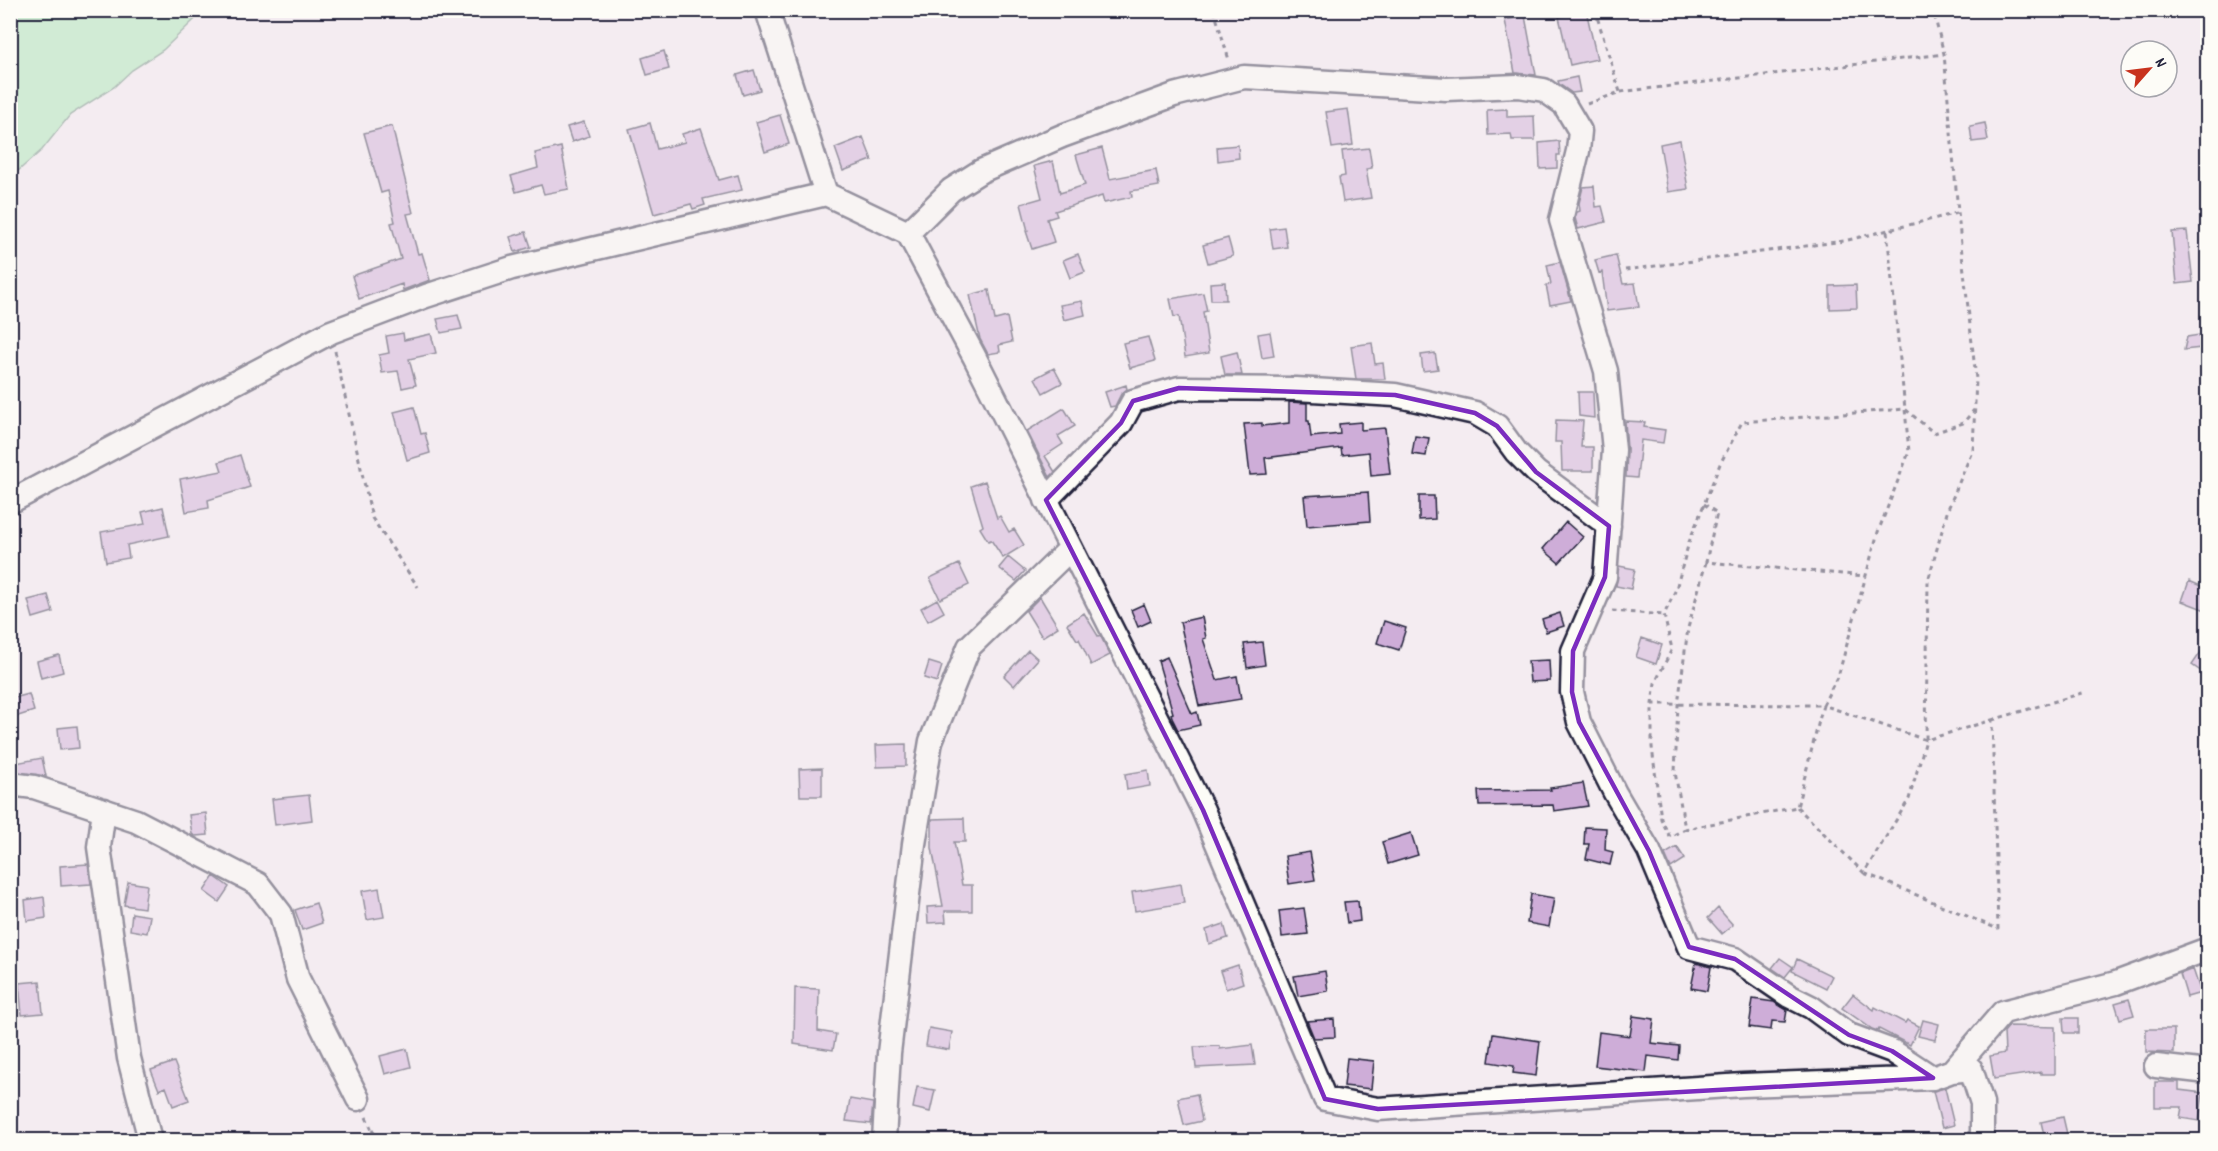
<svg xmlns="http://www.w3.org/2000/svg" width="2218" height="1151" viewBox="0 0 2218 1151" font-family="Dekko,sans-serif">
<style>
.green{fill:#a7e9b3;stroke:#648677;stroke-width:1.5}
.building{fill:#ceadd8;stroke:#22223b;stroke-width:1.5}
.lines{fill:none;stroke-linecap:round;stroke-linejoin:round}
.minor-casing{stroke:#22223b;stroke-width:27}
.path{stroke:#22223b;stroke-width:3;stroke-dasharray:4.5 4.5;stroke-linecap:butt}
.minor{stroke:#fdfcf7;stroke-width:22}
.marked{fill:none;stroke:#7b2cbf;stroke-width:4.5;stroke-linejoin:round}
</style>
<rect width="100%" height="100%" fill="#f4ecf1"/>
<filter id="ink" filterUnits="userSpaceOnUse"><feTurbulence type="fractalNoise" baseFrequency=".0167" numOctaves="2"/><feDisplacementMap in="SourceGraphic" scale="12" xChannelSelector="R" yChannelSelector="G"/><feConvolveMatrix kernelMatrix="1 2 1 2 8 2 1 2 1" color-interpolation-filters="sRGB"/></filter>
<g filter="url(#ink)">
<path class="green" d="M11,10H197V11L195,19L163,50L132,70L114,87L70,115L42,150L11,177Z"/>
<path class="building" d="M1586,10L1597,59L1570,65L1559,17Z
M1525,16L1536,75L1515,73L1505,20Z
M664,51L669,69L647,75L642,58Z
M754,70L760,90L743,95L737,75Z
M1577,77L1580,92L1572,93L1559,84L1558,81Z
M1348,109L1353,145L1332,148L1326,112Z
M1507,109V117L1534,116L1535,140H1512L1511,134L1488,135L1487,110Z
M780,115L789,144L765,152L756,122Z
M584,122L589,136L572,142L567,127Z
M650,123L657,149L685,142L682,134L701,128L719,180L738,175L742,190L703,199L705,205L693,209L691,204L654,214L629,129Z
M1985,123L1988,140L1972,142L1970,126Z
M392,126L413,213L407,214L418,254L422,253L430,280L403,290L402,284L359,299L352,276L401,259L391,223L395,222L388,191L381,193L364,133Z
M863,137L872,160L843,171L835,148Z
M1680,140L1688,189L1668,192L1660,144Z
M1559,141L1560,155H1557V168L1540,169L1539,143Z
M1238,145L1239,158L1218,161L1217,147Z
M561,147L569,189L544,194L541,185L516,192L511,176L538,168L535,153Z
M1102,148L1110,179L1156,170L1159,186L1131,191L1132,197L1104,203L1102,196L1055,211L1057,216L1047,219L1054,242L1032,249L1026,231H1028L1021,204L1042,198L1034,166L1053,161L1060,193L1085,185L1076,155Z
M1369,148L1372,168L1366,169L1371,198L1343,202L1339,177L1345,176L1342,151Z
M1594,186L1596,207L1602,206L1606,222L1578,229L1575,218L1577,212L1580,211L1579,203L1583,187Z
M1284,227L1287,247L1273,249L1270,229Z
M2187,231L2193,282L2177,284L2172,232Z
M526,232L531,247L515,252L510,237Z
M1228,238L1233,256L1208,263L1203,245Z
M1078,254L1085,272L1070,278L1063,260Z
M1616,255L1623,284L1635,283L1639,307L1607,311L1602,272L1599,273L1595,260Z
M1560,262L1571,301L1550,305L1546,285L1551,284L1547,265Z
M1225,282L1226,300H1211L1210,283Z
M1856,285L1857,308L1830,309V286Z
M989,290L995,320L1007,317L1012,342L999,345L1000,352L988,354L980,339L970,295Z
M1203,293L1207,311L1203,312L1209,353L1185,357L1179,316L1174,317L1170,299Z
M1082,301L1085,315L1064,320L1060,305Z
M458,315L462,329L441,333L437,319Z
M1270,332L1274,356L1262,358L1258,334Z
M403,333L404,340L431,334L436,353L409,359L416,385L402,388L398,371L382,373L379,355L389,353L386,336Z
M2199,335L2201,348L2184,350L2187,337Z
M1148,337L1155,361L1130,368L1123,343Z
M1372,343L1375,364L1383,363L1385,379H1356L1351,346Z
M1237,352L1242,375H1225L1221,356Z
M1435,353L1438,369L1423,371L1421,355Z
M1054,368L1062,383L1043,393L1035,378Z
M1126,385L1127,389L1121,394L1115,406L1110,407L1105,392Z
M1578,392H1593L1594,418L1579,416Z
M1289,402L1307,403V421H1309L1311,437L1340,434L1339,424L1361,422V430L1385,428L1390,474L1371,476L1369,452L1342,455L1341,448L1265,458L1267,474L1250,475L1244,424L1262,423V426L1289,423Z
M414,407L421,434L425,433L430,453L407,460L394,412Z
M1064,408L1075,426L1058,436L1063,444L1045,456L1055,472L1050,477L1027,431Z
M1556,420L1583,421L1581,447H1593V471H1562L1561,442H1555Z
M1625,421L1645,422L1644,427L1665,430L1663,443L1641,440L1637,478L1626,477L1627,449Z
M1415,436L1429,438L1426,456L1412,454Z
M240,455L250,487L208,500L209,508L186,512L180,479L222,471L219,462Z
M985,481L997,518L1000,516L1009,532L1014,529L1024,545L1003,558L991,540L988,541L980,528L983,526L971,486Z
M1368,492L1370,521L1307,526L1304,496Z
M1419,496H1434L1435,519L1419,520Z
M163,507L169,536L127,545L129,558L106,562L101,532L145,524L142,512Z
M1566,522L1583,537L1559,563L1543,549Z
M1008,557L1025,571L1016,581L999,568Z
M959,564L969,585L940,599L930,578Z
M1619,566L1635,569L1631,589L1616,586Z
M2189,581L2208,589V611L2182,601Z
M48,595L53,612L33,618L28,600Z
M1040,597L1058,627L1042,637L1026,611Z
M937,599L944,612L928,621L921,608Z
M1144,604L1151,621L1138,627L1131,610Z
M1084,613L1098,636L1100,635L1110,655L1091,665L1079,639L1077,640L1067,624Z
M1560,613L1564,626L1546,632L1542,619Z
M1202,617L1206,638L1203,639L1217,680L1237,676L1241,699L1199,706L1180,622Z
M1384,621L1406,628L1399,650L1377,643Z
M1642,638L1662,645L1656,664L1636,657Z
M1262,642L1265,665L1247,668L1244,644Z
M2208,642V676L2192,665Z
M1028,650L1038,659L1014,686L1004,676Z
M59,655L63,672L41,678L37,661Z
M1167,657L1192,714L1197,712L1200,725L1178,730L1173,720L1171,714L1173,713L1158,661Z
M1549,660L1550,681L1530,682L1528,661Z
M929,662L942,666L937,682L924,678Z
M29,694L34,711L15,717L10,699Z
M77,726L79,748L60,750L58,728Z
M906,744V766L877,767L876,745Z
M42,758L46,776L10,771V764Z
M822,768V796H800L799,769Z
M1148,770L1150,786L1127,790L1125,774Z
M1583,783L1588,806L1554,811L1553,805L1479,806L1478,791L1551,790L1550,788Z
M309,795L312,820L275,825L272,799Z
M206,813L208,835L195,836L192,834L189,815Z
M964,818L965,842H954L962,885H972V911H945L946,922L928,923L927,907L943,906L932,848V819Z
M1585,827L1606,828L1605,850L1613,852L1610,865L1586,859L1589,844H1584Z
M1411,833L1418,855L1388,864L1382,842Z
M1677,847L1685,859L1671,868L1665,854Z
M1310,852L1315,880L1289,884L1285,856Z
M88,864L91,884L61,886L60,866Z
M214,876L229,887L219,902L204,891Z
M128,882L147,885L144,908L124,905Z
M1181,884L1184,903L1135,911L1132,892Z
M379,888L384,917L367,920L362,891Z
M1531,894L1554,898L1549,927L1527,923Z
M44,897L46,918L27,921L25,900Z
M1358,901L1360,921L1347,923L1344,902Z
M316,903L322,923L302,930L295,910Z
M1304,908L1308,934L1282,937L1279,911Z
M1718,908L1733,925L1722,934L1708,918Z
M132,913L150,916L147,933L130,930Z
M1224,924L1228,938L1209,944L1206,930Z
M1780,958L1793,967L1785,977L1772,968Z
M1797,959L1832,976L1826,988L1792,971Z
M1696,963L1711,967L1707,991L1691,988Z
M1238,965L1243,983L1226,989L1220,971Z
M2193,969L2201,993L2187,997L2180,974Z
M1325,971L1328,991L1298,996L1294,976Z
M40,981L43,1013L22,1015L19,983Z
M795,988L819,989L818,1031L836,1034L833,1050L794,1044Z
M1853,994L1874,1010L1875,1007L1905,1023L1907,1020L1919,1026L1910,1045L1879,1029L1878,1031L1872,1029L1842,1008Z
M1753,999L1774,1002L1787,1010L1785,1022L1772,1021L1771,1030L1749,1027Z
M2129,999L2134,1015L2120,1019L2115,1003Z
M1633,1016L1654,1019L1651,1043L1679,1046L1678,1060L1648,1056L1646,1072L1595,1066L1599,1032L1630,1036Z
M2063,1018H2078V1033H2064Z
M1334,1019L1335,1037L1314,1038L1307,1021Z
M1923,1020L1939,1024L1935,1040L1918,1036Z
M2009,1026L2055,1027V1074H2041V1072L1994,1079L1990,1056L2005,1053L2004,1032Z
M929,1028L952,1032L949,1050L926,1046Z
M2146,1029H2174V1053L2146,1052Z
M1493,1034L1540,1041L1536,1076L1513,1073L1514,1066L1489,1062Z
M1252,1045L1255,1065L1196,1068L1194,1047L1220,1046V1049Z
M407,1049L411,1067L385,1074L380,1056Z
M1347,1058L1374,1061L1371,1089L1344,1086Z
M174,1062L189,1100L173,1106L166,1087L159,1090L151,1070Z
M2155,1082H2179V1090L2203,1093L2199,1121L2180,1118L2182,1107H2155Z
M917,1087L935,1090L930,1112L913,1108Z
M1945,1088L1954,1125L1942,1128L1933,1091Z
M1197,1094L1202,1121L1184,1125L1178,1098Z
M850,1099L873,1103L871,1124L846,1121Z
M2063,1117L2067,1134L2045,1139L2041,1122Z"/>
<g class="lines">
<defs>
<path id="minor" d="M767,10L826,194L908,233L974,356L1203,810L1325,1099L1378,1109L1743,1085L1933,1078L1952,1071L2003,1012L2116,983L2208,949
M908,233L951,190L981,171L1062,136L1174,95L1244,77L1446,89L1518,86L1544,90L1564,104L1580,131L1578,151L1561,220L1606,371L1614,450L1605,577L1573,651L1572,692L1579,722L1615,793L1649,851L1689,947L1735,959L1789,996L1811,1007L1849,1035L1892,1051L1933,1078
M1046,500L1121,423L1133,401L1179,388L1296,389L1395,395L1475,413L1497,426L1516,452L1536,472L1609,526
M10,502L331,332L426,296L512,268L826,194
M10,784L34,787L136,821L258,884L281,914L298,979L358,1099
M104,810L99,847L129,1058L150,1140
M2156,1066L2208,1072
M1952,1071L1971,1069L1982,1103V1140
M884,1140L889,1053L914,844L931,741L969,647L1070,549"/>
</defs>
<use href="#minor" class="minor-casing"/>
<path class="path" d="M1214,10L1229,60
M1595,10L1620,92
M1587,104L1620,92L1944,54L1933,10
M1887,231L1905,409L1934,433L1963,423L1974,410
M1625,270L1844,241L1957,213
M335,351L372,518L418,587
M1704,504L1717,513L1706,562L1865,576
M1706,562L1688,628L1678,705L1675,772L1685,829L1670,837L1661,819L1652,747V704L1655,683L1672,649L1664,615L1676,589L1689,542L1720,464L1742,422L1905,409L1909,452L1878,532L1839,673L1823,705L1926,740L1992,720L1998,929L1864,873
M1612,611L1664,615
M1652,704L1823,705L1797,807L1685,829
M1992,720L2086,692
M1797,807L1864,873L1909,799L1926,740L1928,581L1948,509L1973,449L1976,379L1961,245L1944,54
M366,1117L372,1130L369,1140
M372,1130L378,1140"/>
<use href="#minor" class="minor"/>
</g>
</g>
<path d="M0 0H2218V1151H0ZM1179,388L1395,395L1475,413L1497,426L1536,472L1609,526L1605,577L1573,651L1572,692L1579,722L1649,851L1689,947L1735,959L1849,1035L1892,1051L1933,1078L1378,1109L1325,1099L1203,810L1046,500L1121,423L1133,401Z" fill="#f4ecf1" fill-opacity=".55" fill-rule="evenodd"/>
<path class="marked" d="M1179,388L1395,395L1475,413L1497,426L1536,472L1609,526L1605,577L1573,651L1572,692L1579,722L1649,851L1689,947L1735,959L1849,1035L1892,1051L1933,1078L1378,1109L1325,1099L1203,810L1046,500L1121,423L1133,401Z"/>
<rect width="2218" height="1151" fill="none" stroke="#fdfcf7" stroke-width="36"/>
<rect x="18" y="18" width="2182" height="1115" fill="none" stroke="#22223b" stroke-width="2" filter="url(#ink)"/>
<g transform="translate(2149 69) rotate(62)"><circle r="28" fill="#fdfcf7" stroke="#a5a5ac" stroke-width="1.5"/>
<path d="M0-4.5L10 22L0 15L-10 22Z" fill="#c8321e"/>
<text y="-9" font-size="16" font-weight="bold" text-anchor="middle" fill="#22223b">N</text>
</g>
</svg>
